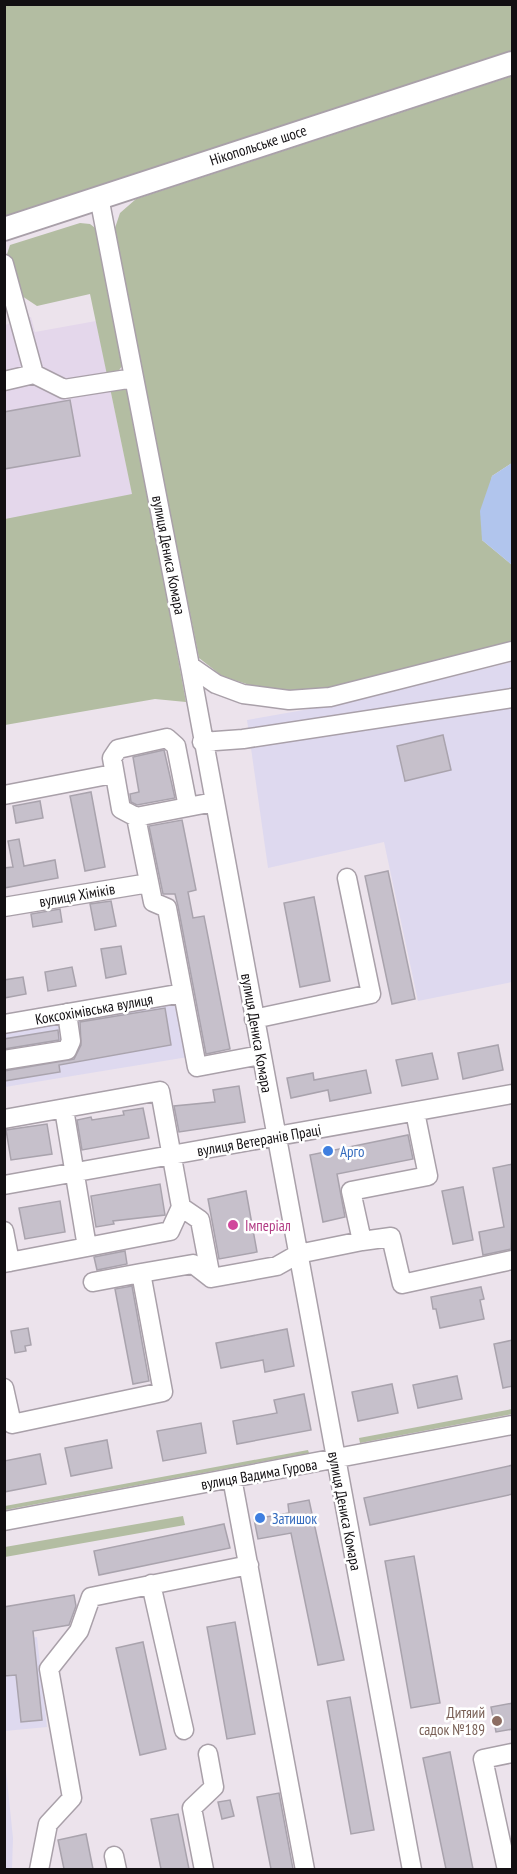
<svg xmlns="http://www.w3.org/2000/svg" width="517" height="1874" viewBox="0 0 517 1874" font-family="'PT Sans Narrow',sans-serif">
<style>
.commercial{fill:#e4d7eb}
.industrial{fill:#ded9ef}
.green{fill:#b3bda2}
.water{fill:#b1c5ed}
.building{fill:#c6c0cb;stroke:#a9a3ad;stroke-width:1.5}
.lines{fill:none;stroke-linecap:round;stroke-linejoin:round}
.minor-casing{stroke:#a9a0a9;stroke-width:21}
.major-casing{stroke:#a9a0a9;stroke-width:26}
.minor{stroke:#fff;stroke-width:18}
.major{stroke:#fff;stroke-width:22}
.shop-dot{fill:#3f7fe0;stroke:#fff;stroke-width:2}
.hotel-dot{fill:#d1479c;stroke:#fff;stroke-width:2}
.education-dot{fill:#8d6e63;stroke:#fff;stroke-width:2}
.labels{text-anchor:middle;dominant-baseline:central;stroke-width:5;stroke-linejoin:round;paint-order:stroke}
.street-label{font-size:15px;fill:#120f12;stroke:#fff}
.shop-label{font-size:15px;fill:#366cbe;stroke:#fff;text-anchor:start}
.hotel-label{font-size:15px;fill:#b23c85;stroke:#fff;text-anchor:start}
.education-label{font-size:15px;fill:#785e54;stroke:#fff;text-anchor:end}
</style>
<rect width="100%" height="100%" fill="#ece3ec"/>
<path class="commercial" d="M31,317L35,332L96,321L140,531L5,553V325Z"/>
<path class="industrial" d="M512,662V982L418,1001L384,842L268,868L247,720L349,702Z
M176,998L188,1057L5,1087V1027Z
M37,1637L47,1727L5,1731V1642Z
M4,1751L13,1838L12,1869H5Z"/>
<path class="green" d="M4,5H512V54L5,220Z
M512,76V463L492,476L482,540L512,565V642L328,689L291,692L265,690L234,680L222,676L199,658L114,231L120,213L136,199Z
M80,223L90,224L99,231L125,362L117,373L107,375L90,294L37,306L19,294L7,254L10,245Z
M119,386L127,389L130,396L186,702L155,699L5,725V519L132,494L110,388Z
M512,1409V1414L360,1443L359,1438Z
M308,1450L309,1453L5,1510V1506Z
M183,1516L185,1525L5,1557V1547Z"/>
<path class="water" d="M512,463V565L482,540L480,511L492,476Z"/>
<path class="building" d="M70,400L80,456L4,469V412Z
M443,735L451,770L405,781L397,746Z
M164,750L175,798L137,805L131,802L130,794L139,792L133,757Z
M91,792L105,867L85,871L70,796Z
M40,801L43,818L16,823L13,806Z
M182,820L196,890L188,892L193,918L204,916L230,1049L206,1054L178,906L175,894H163L149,826Z
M19,839L24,866L55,860L58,878L4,888V868L13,867L8,841Z
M388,871L415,999L392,1004L365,876Z
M314,897L330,981L300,987L284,903Z
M111,901L116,926L95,930L90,904Z
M60,909L62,922L33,927L31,914Z
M121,946L126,974L106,978L101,949Z
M72,967L76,986L48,991L45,972Z
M23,977L26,994L4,998V980Z
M165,1008L171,1045L59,1065L60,1072L4,1081V1071L74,1059L81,1045L80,1022Z
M58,1030L59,1040L4,1049V1039Z
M498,1045L503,1070L463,1079L458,1053Z
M432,1053L438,1079L402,1086L396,1060Z
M366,1070L371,1093L330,1101L328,1090L291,1098L287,1078L313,1073L314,1080Z
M239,1086L245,1122L179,1132L174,1106L215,1102L213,1090Z
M143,1108L149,1138L82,1150L77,1120L91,1117L92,1120L124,1115L123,1111Z
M47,1124L52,1154L11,1160L6,1130Z
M408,1135L413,1159L337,1174L345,1217L323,1222L310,1155Z
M513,1164L511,1249L483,1255L479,1232L504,1227L493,1168Z
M160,1184L165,1215L113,1221L114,1224L96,1227L91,1196Z
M463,1187L473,1240L453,1244L442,1191Z
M246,1191L257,1252L219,1259L208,1199Z
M60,1201L65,1232L25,1239L19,1208Z
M125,1251L127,1264L97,1270L94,1257Z
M132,1286L149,1381L133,1384L115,1289Z
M481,1287L484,1299L480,1300L484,1319L440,1328L436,1309H433L431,1297Z
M28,1328L31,1345L25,1346L26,1351L15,1353L11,1331Z
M287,1329L294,1366L265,1372L263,1360L221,1368L216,1343Z
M513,1340V1386L503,1388L494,1344Z
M457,1376L462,1399L418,1408L413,1385Z
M392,1384L398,1413L358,1421L352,1392Z
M304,1394L311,1430L237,1444L233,1421L277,1413L274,1400Z
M201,1423L206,1453L163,1461L157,1431Z
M107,1440L112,1468L71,1476L65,1448Z
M40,1454L46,1484L4,1492V1461Z
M513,1465V1494L370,1525L364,1498Z
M309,1500L344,1660L318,1665L291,1533L258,1539L254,1519L289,1513L288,1504Z
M224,1524L230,1548L99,1575L94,1551Z
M414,1556L440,1703L411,1708L385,1561Z
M74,1595L76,1606L69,1625L33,1631L42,1720L21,1722L16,1675L4,1676V1607Z
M235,1622L255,1734L227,1739L207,1627Z
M143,1642L166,1749L140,1755L116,1648Z
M350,1697L374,1830L351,1834L327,1701Z
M513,1703V1729L496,1732L491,1707Z
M450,1752L473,1869H446L423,1758Z
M279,1793L293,1869H271L257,1797Z
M230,1800L234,1816L222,1819L218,1802Z
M178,1814L189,1869H161L151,1819Z
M86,1834L93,1869H64L58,1840Z"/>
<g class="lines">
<defs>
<path id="minor" d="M99,197L190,666L412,1870
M4,264L34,374L4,381
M34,374L64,389L134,378
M190,666L216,684L243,694L289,700L330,697L512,651
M202,742L243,739L512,698
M4,795L113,774
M188,807L176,746L167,738L118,749L112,758L121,809L136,817L153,902L167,908L197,1067L261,1055
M136,817L214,802
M4,907L149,883
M254,1019L371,994L347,878
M4,1024L183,993
M4,1060L67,1050L71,1041L67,1013
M64,1109L87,1247
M4,1119L160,1091L181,1207L200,1220L211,1278
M4,1185L512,1094
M4,1231L10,1262
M362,1241L391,1237L402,1284L512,1260
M4,1263L170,1231L181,1207
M141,1273L193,1264L211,1278L277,1266L298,1254L362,1241L351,1191L428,1176L415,1112
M4,1388L12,1424L163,1392L141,1273L93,1282
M232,1478L305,1870
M4,1521L512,1425
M151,1584L184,1730
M114,1856L117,1870
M39,1870L48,1824L72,1798L49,1669L79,1631L91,1597L249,1565
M204,1870L192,1808L214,1787L208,1754
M507,1870L483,1759L512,1753"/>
<path id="major" d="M4,229L512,63"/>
</defs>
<use href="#minor" class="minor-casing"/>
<use href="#major" class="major-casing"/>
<use href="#minor" class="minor"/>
<use href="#major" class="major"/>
</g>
<g class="shop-dot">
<circle cx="328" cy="1151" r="6"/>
<circle cx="260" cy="1518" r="6"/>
</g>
<circle class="hotel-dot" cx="233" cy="1225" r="6"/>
<circle class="education-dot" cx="497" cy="1721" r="6"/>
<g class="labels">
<g class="street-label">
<text transform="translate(258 145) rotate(-18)">Нікопольське шосе</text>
<text transform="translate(169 555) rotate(79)">вулиця Дениса Комара</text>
<text transform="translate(77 895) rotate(-10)">вулиця Хіміків</text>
<text transform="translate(94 1009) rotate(-10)">Коксохімівська вулиця</text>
<text transform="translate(257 1033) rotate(80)">вулиця Дениса Комара</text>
<text transform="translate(259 1140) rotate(-10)">вулиця Ветеранів Праці</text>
<text transform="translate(259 1474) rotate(-10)">вулиця Вадима Гурова</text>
<text transform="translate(345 1511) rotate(79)">вулиця Дениса Комара</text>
</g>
<g class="shop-label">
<text x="340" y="1151">Арго</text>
<text x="272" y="1518">Затишок</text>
</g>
<g class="hotel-label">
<text x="245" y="1225">Імперіал</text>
</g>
<g class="education-label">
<text x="485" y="1712">Дитяий<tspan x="485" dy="17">садок №189</tspan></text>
</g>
</g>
<rect width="517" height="1874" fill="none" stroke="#120f12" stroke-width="12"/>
</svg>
